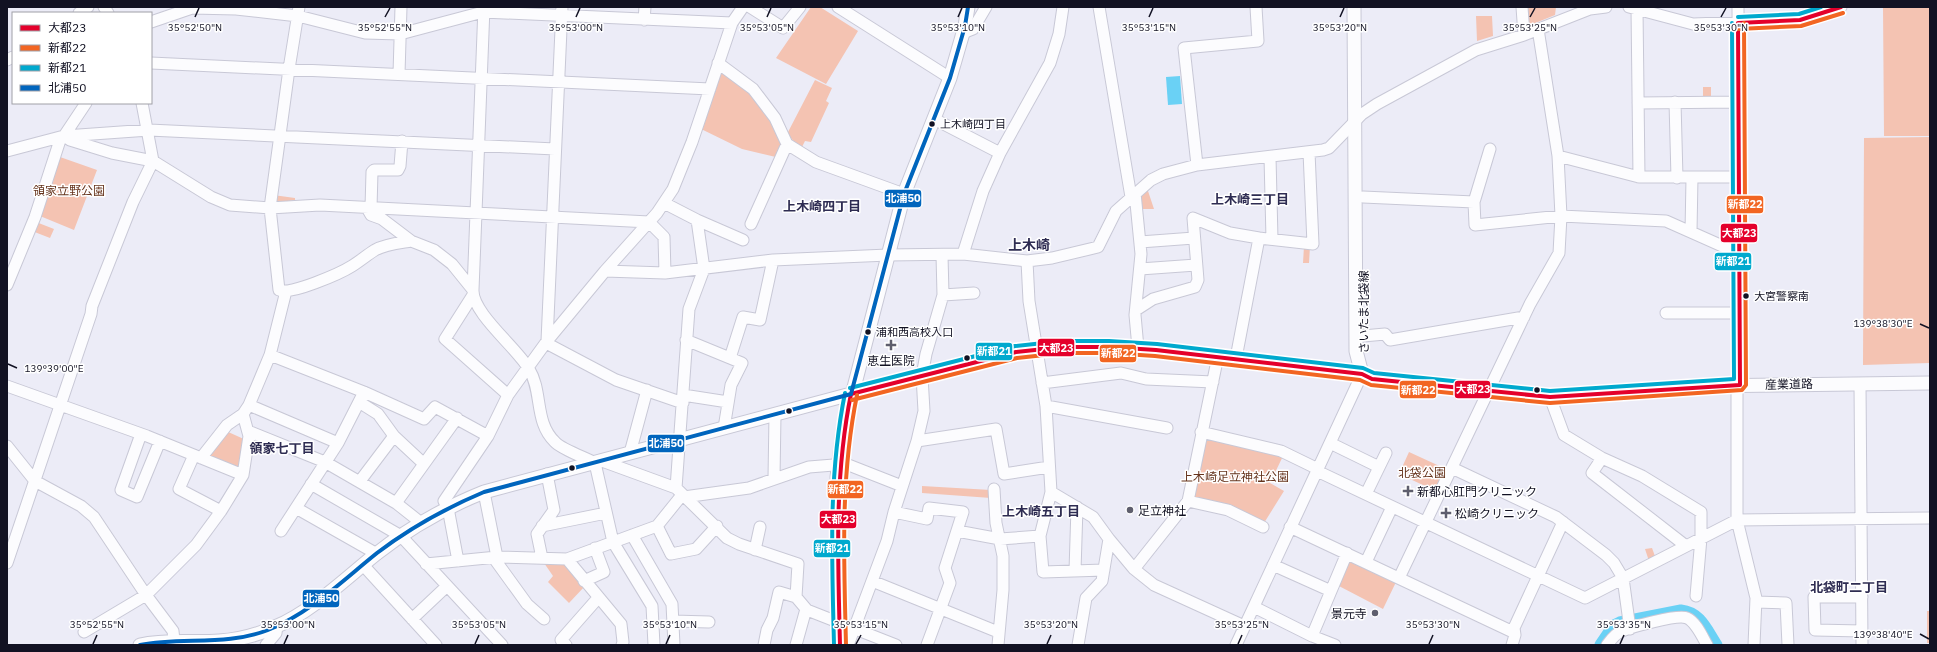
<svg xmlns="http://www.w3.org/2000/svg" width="1937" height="652" viewBox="0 0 1937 652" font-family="'IBM Plex Sans','Noto Sans JP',sans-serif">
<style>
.green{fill:#f4c3b2}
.water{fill:#6ad1f5}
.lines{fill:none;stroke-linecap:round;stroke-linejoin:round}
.river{stroke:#6ad1f5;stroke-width:13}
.minor-casing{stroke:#c8c8d6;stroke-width:13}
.major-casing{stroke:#c8c8d6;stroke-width:15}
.minor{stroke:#fcfcfe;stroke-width:11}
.major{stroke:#fcfcfe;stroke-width:13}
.bus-1-casing{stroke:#fff;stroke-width:7}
.bus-2-casing{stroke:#fff;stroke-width:7}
.bus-3-casing{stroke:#fff;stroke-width:7}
.bus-4-casing{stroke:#fff;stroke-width:7}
.bus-1{stroke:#e4002b;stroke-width:4}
.bus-2{stroke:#f26522;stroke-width:4}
.bus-3{stroke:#00a9ce;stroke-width:4}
.bus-4{stroke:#0065bd;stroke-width:4}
.ticks{fill:none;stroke:#121223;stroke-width:1.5}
.bus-dot{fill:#121223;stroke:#fff;stroke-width:1.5}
.poi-dot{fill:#5e5e6d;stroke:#fff;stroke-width:1.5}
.labels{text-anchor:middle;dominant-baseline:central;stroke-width:3;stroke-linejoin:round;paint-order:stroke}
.bus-label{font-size:11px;fill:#121223;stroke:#fff;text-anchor:start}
.park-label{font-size:12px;fill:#66341d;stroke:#fff}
.street-label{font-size:12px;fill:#121223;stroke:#fff}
.poi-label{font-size:12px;fill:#121223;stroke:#fff;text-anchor:start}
.neighbourhood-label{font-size:13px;font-weight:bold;fill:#2e2c52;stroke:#fff}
.quarter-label{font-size:14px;font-weight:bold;fill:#2e2c52;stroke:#fff}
.ticks-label{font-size:10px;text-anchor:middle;fill:#121223;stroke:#fff;stroke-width:3;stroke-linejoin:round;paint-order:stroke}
.line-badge{stroke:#fff;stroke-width:1.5}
.badge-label{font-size:11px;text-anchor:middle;font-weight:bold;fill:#fff}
</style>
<rect width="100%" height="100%" fill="#ececf7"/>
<path class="green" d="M811,7H820L858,31L826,84L776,58Z
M1528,7H1556L1555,15L1528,26Z
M1883,7H1930V136H1884Z
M1476,16H1492L1493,36L1477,41Z
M718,63L753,89L787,144L780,158L742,149L697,127Z
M815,80L832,88L826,101L829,103L811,142L805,141L801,149L787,134Z
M1703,87H1711V100H1703Z
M1930,137V363L1863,365L1864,138Z
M60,157L97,170L74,230L40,216Z
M1147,188L1154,209H1142L1140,193Z
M273,195L295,198V200L274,203Z
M36,222L54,229L50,238L32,231Z
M1304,246H1310L1309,263H1303Z
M226,431L246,440L242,469L207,457Z
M1206,436L1284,454L1270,483L1284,491L1264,523L1194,498Z
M1409,452L1446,469L1436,491L1399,474Z
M922,486L991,490V498L922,493Z
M1652,548L1656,559L1649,561L1645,549Z
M1347,558L1397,580L1383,609L1337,585Z
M542,560L564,562L585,586L569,603L548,582L553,576Z
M1927,611H1930V643H1927Z"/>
<path class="water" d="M1180,76L1182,104L1168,105L1166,77Z"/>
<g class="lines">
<path class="river" d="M1601,645L1614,626L1620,623L1681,611C1700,613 1706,630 1716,645"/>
<defs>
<path id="minor" d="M104,7L108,13
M299,7L289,69L270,208L279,290C289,296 341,273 352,266C360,261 367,255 375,250C386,244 399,243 411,241
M750,7L783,28L800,7
M838,7L950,78
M1099,7L1131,197
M1522,7L1524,35
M1629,7L1693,24L1800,20L1841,7
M1738,7L1740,385L1737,392V520L1756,598L1754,645
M1637,9L1639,177
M79,13L88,7
M644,20L645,7
M151,22L192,8L236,9L298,16L365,33L400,34L483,12L732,23
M963,33L973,29L986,7
M7,60L13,57
M151,63L710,89
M718,63L753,89L775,118L787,144L816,162L904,194
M399,74L401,7
M1675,102L1677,178
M1638,103L1739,102
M934,119L1000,153
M64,136L70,140L112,153L153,161L211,197L230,205L270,208L320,205L649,222L664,237L665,273
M65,136L149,130L555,149
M1490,149L1474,202L1475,225L1561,216L1666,221L1738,253
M7,151L64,136L86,103
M1558,156L1639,177H1738
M1270,157L1272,239
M1197,165L1184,48L1258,41L1256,7
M1135,193L1141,254L1135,315L1138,348
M1363,197L1474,202
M664,203L697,220L704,269L689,309L676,488
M367,208L371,215L382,219L411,241L434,250L452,264L473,290C472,313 517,348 529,369C543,392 534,422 555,442C561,449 586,458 595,463L613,542L652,606L654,645
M371,208L372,172L374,170H398L400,166L402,141
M697,220L743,240
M751,224L787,144
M1691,232L1692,178
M1140,242L1194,238
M963,254L983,191L1000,153L1050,63L1059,34L1063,7
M942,255L943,295
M1027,261L1029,301L1046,406L1051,492L1040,536L1043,572L1104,570
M1140,269L1196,265
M605,271L665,273L773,260L888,255L963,254L1027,261L1052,258L1098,247L1116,211L1151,180L1163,174L1197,165L1323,150L1329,148L1362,114L1377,104L1476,50L1524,35L1590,9L1606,7
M7,285L35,217L61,137
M473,290L484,7
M473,295L445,339L508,395
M1136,310L1153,299L1195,287L1198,280L1193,218L1230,233L1259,238
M1666,313H1739
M1363,336L1385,334L1390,340L1524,317
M686,340L742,363L731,385L724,428
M547,341L562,7
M546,343L616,380L683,403
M270,355L364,392L424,419L435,407L488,436
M730,358L743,317L760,320L773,260
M1236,358L1259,238L1313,244L1309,152
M1042,383L1121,373L1146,379L1213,382
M1860,384L1862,645
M7,386L147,436L243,475
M683,395L728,402
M1550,397L1564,435L1602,458L1642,476L1701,512V538L1696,596
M359,402L378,414L394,436L424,464
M249,405L338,443
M1046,406L1167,428
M248,431L325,462L396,503L420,522
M1201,432L1281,451L1318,469
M141,434L121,490L137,497L160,441
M917,441L996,429L1004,474L1049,467
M1330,443L1379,467
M7,446L35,481L81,506L94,517L146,595L173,631L174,640
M630,453L647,390
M194,455L179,489L221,511
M201,458L227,425L243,414L249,405L270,355L286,291
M1602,458L1592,473L1686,546
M602,461L676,488L727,538L739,544L798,564L796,597L807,610L896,645
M1452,468L1556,517L1606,555L1614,563L1623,578L1630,629
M1317,471L1585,598L1737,520L1930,518
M774,478L775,415
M360,481L394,436
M311,484L401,536L502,645
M994,489L996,523L1003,556V590L998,645
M484,492L497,557
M1051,492L1093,517L1109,539L1102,581L1086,598L1078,645
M1366,494L1386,453
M684,497L749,488L809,467L846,464L902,486
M1188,501L1228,510L1263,527
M396,503L457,418
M296,508L377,554
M894,512L927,519L929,508L963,512L945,568L950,583L927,645
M542,526L606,513
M657,526L671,554L696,549L717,526
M1290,527L1513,632
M281,531L338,443L364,392
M957,531L1000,539L1040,536
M632,535L672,604L674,645
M1109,539L1134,569L1154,585L1244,626
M755,550L760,527
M493,557L527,604L544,619
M542,558L537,534L554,510L547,474
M567,559L621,624L623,642L622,645
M458,561L448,508L444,501L488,436L508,395L547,341L605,271L657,213L673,189L692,142L732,23L743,7
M1366,562L1392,507
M7,563L91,314L92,306L133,202L153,161L142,103
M426,564L497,557L567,559L657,526L682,495
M363,565L436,645
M1273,565L1331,591
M1134,569L1188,501L1218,356
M1075,571L1077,507
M1399,578L1530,304L1559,253L1561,216L1558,156L1538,29
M584,581L604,572L595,548
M872,581L998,632
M1862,597H1814L1815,630L1862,631
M1756,602L1786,603L1788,645
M1254,607L1312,636L1347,553
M412,619L447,586
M673,621L709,622
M84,632L146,595L196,545L221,511L243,475L249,436L243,414
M1312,636L1335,645
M266,645L276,633L277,626
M566,645L561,640L598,598
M764,645L767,630L773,618L779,592L796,597
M796,645L806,609
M848,645L887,541L894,512L917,441L924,411L922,376L926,354L943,295L974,293
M1236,645L1362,374
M1512,645L1515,635L1514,628L1563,522
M1607,645C1611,640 1614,635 1620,632C1630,627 1678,614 1687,618C1696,622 1702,636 1707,645"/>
<path id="major" d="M1354,7L1356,351L1362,374
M140,645C167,639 192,643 219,641C238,640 257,635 275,627C311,612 345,579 376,554C409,528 444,508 484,492L851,394L994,357L1038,349L1089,346L1138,348L1362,374L1372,379L1550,397L1601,395L1702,386L1930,383
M840,645L837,477L843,430L904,194L950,78L965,26L968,7"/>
</defs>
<use href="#minor" class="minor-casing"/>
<use href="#major" class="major-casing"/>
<use href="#minor" class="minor"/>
<use href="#major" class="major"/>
<defs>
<path id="bus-1" d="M1738,23L1800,20L1841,7
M851,394L1016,352L1063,347H1109L1156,350L1362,374L1372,379L1550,397L1740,385L1738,23
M840,645C838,560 834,477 851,394"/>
<path id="bus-2" d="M1738,29L1801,26L1843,13
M852,400L1017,358L1063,353H1109L1155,356L1360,380L1371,385L1550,403L1742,390L1746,385L1744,23
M846,645C844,561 840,478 857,395"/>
<path id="bus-3" d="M1738,17L1799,14L1821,7
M850,388L1015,346L1062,341H1109L1157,344L1363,368L1374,373L1550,391L1734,379L1732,23
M834,645C832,560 828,477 845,393"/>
<path id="bus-4" d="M851,394L904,194L950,78L965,26L968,7
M140,645C183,637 227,646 268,630C310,613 342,581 377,553C410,528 446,508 484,492L851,394"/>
</defs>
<use href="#bus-1" class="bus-1-casing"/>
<use href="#bus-2" class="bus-2-casing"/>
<use href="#bus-3" class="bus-3-casing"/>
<use href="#bus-4" class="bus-4-casing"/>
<use href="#bus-1" class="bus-1"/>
<use href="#bus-2" class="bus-2"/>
<use href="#bus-3" class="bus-3"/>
<use href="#bus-4" class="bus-4"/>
</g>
<path class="ticks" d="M195,17L199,8M385,17L390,8M576,17L580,8M767,17L771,8M958,17L962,8M1149,17L1153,8M1340,17L1344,8M1530,17L1535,8M1721,17L1726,8M1920,324L1929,328M8,364L17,368M1920,634L1929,639M93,644L97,635M284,644L288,635M475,644L479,635M666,644L670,635M856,644L861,635M1047,644L1051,635M1238,644L1242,635M1429,644L1433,635M1620,644L1624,635"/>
<g class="bus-dot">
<circle cx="932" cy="124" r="3.5"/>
<circle cx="1746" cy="296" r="3.5"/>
<circle cx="868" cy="332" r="3.5"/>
<circle cx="967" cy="358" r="3.5"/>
<circle cx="1537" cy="390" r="3.5"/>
<circle cx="789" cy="411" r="3.5"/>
<circle cx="572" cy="468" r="3.5"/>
</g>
<g class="poi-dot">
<path d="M889 339h4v4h4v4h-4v4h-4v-4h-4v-4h4z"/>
<path d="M1406 485h4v4h4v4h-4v4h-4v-4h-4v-4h4z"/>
<circle cx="1130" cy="510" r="4"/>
<path d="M1444 507h4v4h4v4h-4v4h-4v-4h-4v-4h4z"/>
<circle cx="1375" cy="613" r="4"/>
</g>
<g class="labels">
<g class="bus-label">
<text x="940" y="124">上木崎四丁目</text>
<text x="1754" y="296">大宮警察南</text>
<text x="876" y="332">浦和西高校入口</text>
</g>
<g class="park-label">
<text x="69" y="190">領家立野公園</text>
<text x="1422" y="472">北袋公園</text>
<text x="1235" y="476">上木崎足立神社公園</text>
</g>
<g class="street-label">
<text transform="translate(1363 312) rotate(-90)">さいたま北袋線</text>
<text transform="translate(1789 384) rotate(-1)">産業道路</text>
</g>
<g class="poi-label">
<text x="891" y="360" text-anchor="middle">恵生医院</text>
<text x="1417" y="491">新都心肛門クリニック</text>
<text x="1138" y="510">足立神社</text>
<text x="1455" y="513">松崎クリニック</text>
<text x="1367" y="613" text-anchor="end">景元寺</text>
</g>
<g class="neighbourhood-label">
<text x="1250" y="199">上木崎三丁目</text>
<text x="822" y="206">上木崎四丁目</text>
<text x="282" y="448">領家七丁目</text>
<text x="1041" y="511">上木崎五丁目</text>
<text x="1849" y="587">北袋町二丁目</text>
</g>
<g class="quarter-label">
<text x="1029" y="245">上木崎</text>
</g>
</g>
<g class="ticks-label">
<text x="195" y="31">35°52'50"N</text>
<text x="385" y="31">35°52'55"N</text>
<text x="576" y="31">35°53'00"N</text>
<text x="767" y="31">35°53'05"N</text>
<text x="958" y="31">35°53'10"N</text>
<text x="1149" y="31">35°53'15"N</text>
<text x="1340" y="31">35°53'20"N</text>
<text x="1530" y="31">35°53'25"N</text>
<text x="1721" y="31">35°53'30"N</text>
<text x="1883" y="327">139°38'30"E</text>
<text x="54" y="372">139°39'00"E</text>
<text x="97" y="628">35°52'55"N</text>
<text x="288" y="628">35°53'00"N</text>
<text x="479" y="628">35°53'05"N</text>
<text x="670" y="628">35°53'10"N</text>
<text x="861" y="628">35°53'15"N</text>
<text x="1242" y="628">35°53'25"N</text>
<text x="1433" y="628">35°53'30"N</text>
<text x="1051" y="628">35°53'20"N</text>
<text x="1624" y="628">35°53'35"N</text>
<text x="1883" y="638">139°38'40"E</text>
</g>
<g class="line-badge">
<rect x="884" y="189" width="38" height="19" rx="4" fill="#0065bd"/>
<rect x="1726" y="195" width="38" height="19" rx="4" fill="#f26522"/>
<rect x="1720" y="223" width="38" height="20" rx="4" fill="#e4002b"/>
<rect x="1714" y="252" width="38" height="19" rx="4" fill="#00a9ce"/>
<rect x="1037" y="338" width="38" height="19" rx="4" fill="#e4002b"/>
<rect x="975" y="342" width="38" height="19" rx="4" fill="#00a9ce"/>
<rect x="1099" y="344" width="38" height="19" rx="4" fill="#f26522"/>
<rect x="1454" y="380" width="37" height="19" rx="4" fill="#e4002b"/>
<rect x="1399" y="380" width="38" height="19" rx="4" fill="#f26522"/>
<rect x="647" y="434" width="38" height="19" rx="4" fill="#0065bd"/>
<rect x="827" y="480" width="37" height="19" rx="4" fill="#f26522"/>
<rect x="819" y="510" width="38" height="19" rx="4" fill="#e4002b"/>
<rect x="813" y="539" width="38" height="19" rx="4" fill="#00a9ce"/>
<rect x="302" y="589" width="38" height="19" rx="4" fill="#0065bd"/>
</g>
<g class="badge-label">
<text x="903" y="202">北浦50</text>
<text x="1745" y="208">新都22</text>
<text x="1739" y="237">大都23</text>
<text x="1733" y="265">新都21</text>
<text x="1056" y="352">大都23</text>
<text x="994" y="355">新都21</text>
<text x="1118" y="357">新都22</text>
<text x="1473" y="393">大都23</text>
<text x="1418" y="394">新都22</text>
<text x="666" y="447">北浦50</text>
<text x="845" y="493">新都22</text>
<text x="838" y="523">大都23</text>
<text x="832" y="552">新都21</text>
<text x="321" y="602">北浦50</text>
</g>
<rect width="1937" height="652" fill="none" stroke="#121223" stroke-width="16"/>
<rect x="12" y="12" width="140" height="92" fill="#ffffff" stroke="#a0a0a7"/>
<rect x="20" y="25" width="20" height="6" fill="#e4002b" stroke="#a0a0a7"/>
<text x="48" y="32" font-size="12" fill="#121223">大都23</text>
<rect x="20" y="45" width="20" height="6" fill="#f26522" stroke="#a0a0a7"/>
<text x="48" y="52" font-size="12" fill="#121223">新都22</text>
<rect x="20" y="65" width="20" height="6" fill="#00a9ce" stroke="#a0a0a7"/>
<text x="48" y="72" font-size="12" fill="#121223">新都21</text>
<rect x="20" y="85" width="20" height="6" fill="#0065bd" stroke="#a0a0a7"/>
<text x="48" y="92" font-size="12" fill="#121223">北浦50</text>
</svg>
